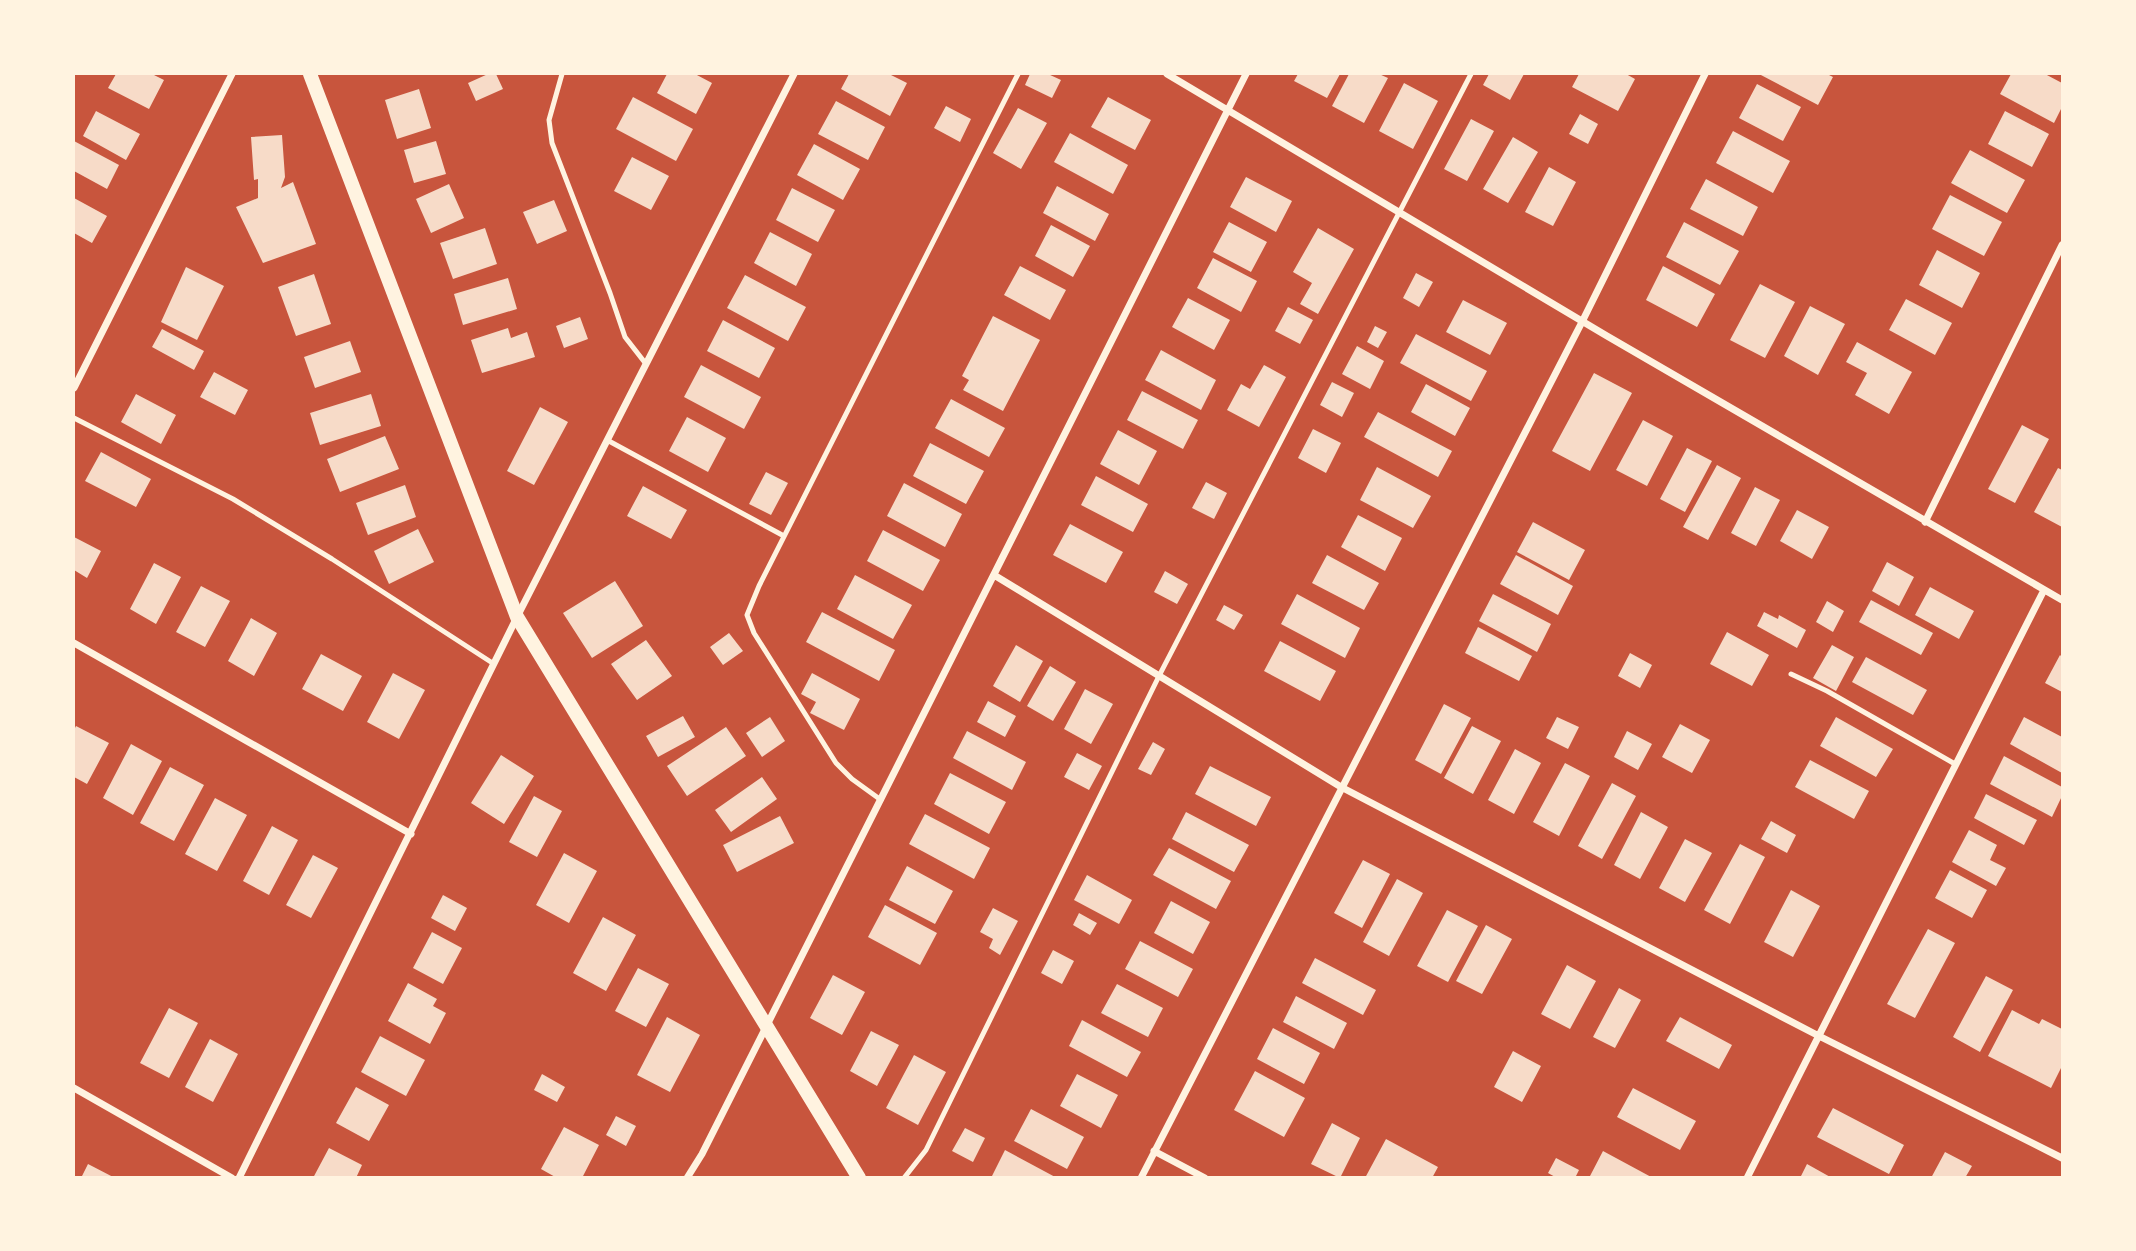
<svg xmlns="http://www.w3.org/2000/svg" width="2136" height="1251" viewBox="0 0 2136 1251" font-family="'Fira Sans Condensed',sans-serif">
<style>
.building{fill:#f7dbc8}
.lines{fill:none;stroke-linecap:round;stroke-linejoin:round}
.service{stroke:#fff3e0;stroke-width:5}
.minor{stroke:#fff3e0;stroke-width:7}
.secondary{stroke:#fff3e0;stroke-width:14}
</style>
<rect width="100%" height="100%" fill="#c8553d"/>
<path class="building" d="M116,74H152L164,80L149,109L108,88Z
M488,74H496L503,89L476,101L468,83Z
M667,74H695L712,83L696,114L657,93Z
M849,74H889L907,83L890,116L841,89Z
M1030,74H1048L1061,80L1052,98L1025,85Z
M1298,74H1340L1327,98L1294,81Z
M1349,74H1379L1388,78L1364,123L1332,106Z
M1489,74H1524L1510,100L1483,85Z
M1579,74H1626L1635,79L1618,111L1572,87Z
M1759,74H1827L1833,77L1818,105Z
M2011,74H2045L2062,83V107L2054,123L2000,94Z
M1404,83L1438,101L1413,149L1379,131Z
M1757,84L1801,107L1783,141L1739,118Z
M419,89L431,128L397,139L385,100Z
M633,97L693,129L676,161L616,129Z
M1108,97L1151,120L1135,150L1091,127Z
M836,101L885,127L868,160L818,134Z
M946,106L971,119L960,142L934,128Z
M1018,108L1047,123L1021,169L993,153Z
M96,111L140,134L126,160L83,136Z
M2005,111L2049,134L2032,167L1988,144Z
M1580,114L1598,124L1588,144L1569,134Z
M1471,119L1494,131L1467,181L1444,169Z
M1733,131L1790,161L1773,193L1716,163Z
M1070,133L1128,165L1113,194L1054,162Z
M282,135L285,177L281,188L293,182L316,244L263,263L236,207L258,198V179L254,180L251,137Z
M1513,137L1538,152L1508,203L1483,189Z
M74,141L119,165L107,189L74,171Z
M436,141L446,174L414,183L404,150Z
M814,144L860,169L843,200L797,175Z
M1970,150L2025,180L2007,213L1951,183Z
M632,157L669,176L651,210L614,191Z
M1549,167L1576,182L1553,226L1525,212Z
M1246,177L1292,201L1276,232L1230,207Z
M1706,179L1758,207L1743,236L1690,209Z
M449,184L464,218L431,233L416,199Z
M1057,186L1109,214L1095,241L1043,213Z
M792,188L835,210L818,242L776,220Z
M1950,195L2002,222L1984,256L1932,229Z
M74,198L107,216L92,243L74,233Z
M554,200L567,231L537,244L523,212Z
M1229,222L1267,242L1251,272L1213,252Z
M1684,222L1739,251L1720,285L1666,257Z
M1051,225L1090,246L1073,277L1035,256Z
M485,228L497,264L453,279L440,243Z
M1318,228L1354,249L1318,314L1300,304L1312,283L1293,272Z
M770,232L812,254L796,286L754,263Z
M1937,250L1980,273L1962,308L1919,285Z
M1213,258L1257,281L1241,312L1197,288Z
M1020,266L1066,290L1050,320L1004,295Z
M1663,266L1715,294L1697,327L1646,300Z
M186,267L224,286L197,340L161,322Z
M1416,273L1433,282L1419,307L1403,298Z
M314,274L331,324L296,336L278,287Z
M745,275L806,307L788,341L727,308Z
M508,278L517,309L463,325L454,294Z
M1760,284L1795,302L1765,358L1730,340Z
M1188,298L1230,320L1214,350L1172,327Z
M1906,299L1952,323L1935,355L1889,330Z
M1463,300L1507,323L1490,355L1446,332Z
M1810,306L1845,324L1818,375L1784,356Z
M1288,307L1313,320L1300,344L1275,331Z
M993,316L1040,340L1003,411L963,390L969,380L962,376Z
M580,317L588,339L564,348L556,326Z
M723,320L775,348L759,378L707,351Z
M1375,326L1387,332L1378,348L1367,342Z
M508,328L511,338L527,332L535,357L482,373L471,340Z
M162,329L204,351L194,370L152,347Z
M1416,334L1487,371L1471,401L1400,363Z
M350,341L361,372L315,388L304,357Z
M1857,342L1912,372L1889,414L1855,395L1867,373L1846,362Z
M1357,346L1384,361L1370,389L1342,374Z
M1161,350L1216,380L1201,410L1145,380Z
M701,365L761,397L744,429L684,397Z
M1264,365L1286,377L1259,427L1227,410L1241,384L1250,389Z
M214,372L248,390L235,415L200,397Z
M1594,373L1632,393L1590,471L1552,451Z
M1332,382L1354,393L1342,417L1320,405Z
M1426,384L1470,408L1455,436L1411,412Z
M1142,391L1198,420L1183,449L1127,420Z
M136,394L176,415L161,444L121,422Z
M371,394L381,426L320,445L310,413Z
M951,399L1005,428L989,457L935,428Z
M540,407L568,422L534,485L507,471Z
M1378,412L1452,451L1438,477L1364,437Z
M687,417L726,438L708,472L669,451Z
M1643,420L1673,436L1647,486L1616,470Z
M2022,425L2049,439L2015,503L1988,489Z
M1313,429L1341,443L1326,473L1298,458Z
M1118,430L1157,451L1139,485L1100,464Z
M385,436L399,469L340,492L327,459Z
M930,443L984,471L966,504L913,476Z
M1687,448L1712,461L1685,512L1660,499Z
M101,452L151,479L136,507L85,481Z
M1717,465L1741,478L1708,540L1683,527Z
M1377,467L1431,496L1413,528L1360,500Z
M2058,468L2062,470V527L2034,512Z
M766,472L788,483L771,515L749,504Z
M1096,476L1148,504L1133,532L1081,505Z
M1206,482L1227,493L1214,519L1192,508Z
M904,483L962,514L945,547L887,516Z
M405,485L416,517L368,535L356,503Z
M643,486L687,510L671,539L627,516Z
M1755,487L1780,500L1756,546L1731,533Z
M1797,510L1829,527L1812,559L1780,541Z
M1358,515L1402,538L1385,571L1341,547Z
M1533,522L1585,550L1569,580L1517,552Z
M1070,524L1123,552L1106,583L1053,555Z
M418,529L434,562L389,584L374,551Z
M883,530L940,560L923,591L867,561Z
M74,537L101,551L87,578L74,570Z
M1327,555L1379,583L1364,610L1312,583Z
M1516,555L1573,586L1558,615L1500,584Z
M1887,562L1914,577L1899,606L1872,591Z
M154,563L181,577L156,624L130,609Z
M1165,571L1188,584L1177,604L1154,592Z
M855,575L912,605L893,639L837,609Z
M615,581L643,626L592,658L563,613Z
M201,586L230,601L205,647L176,632Z
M1930,587L1974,611L1959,639L1915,615Z
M1297,594L1360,628L1345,658L1281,624Z
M1493,594L1551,624L1537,652L1479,621Z
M1871,600L1933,633L1921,655L1859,622Z
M1827,601L1844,611L1833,632L1816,622Z
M1224,605L1243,615L1234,630L1216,620Z
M822,612L895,650L879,681L806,642Z
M1764,612L1778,619L1779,615L1806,630L1797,648L1757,626Z
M251,618L277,633L254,676L228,661Z
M1478,627L1532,656L1519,681L1465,653Z
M1727,632L1769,655L1752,686L1710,664Z
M729,633L743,651L723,665L710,647Z
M646,640L672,676L637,700L611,664Z
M1280,641L1336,671L1320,701L1264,671Z
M1016,645L1043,661L1020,702L993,686Z
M1832,645L1854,657L1836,691L1813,678Z
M1630,653L1652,665L1640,688L1618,676Z
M321,654L362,676L343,711L302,689Z
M2060,655L2062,657V692L2045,683Z
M1866,657L1927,690L1913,715L1852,682Z
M1050,666L1076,682L1053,721L1027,706Z
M393,673L425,690L399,739L367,722Z
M812,673L860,699L844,730L810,713L816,702L801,694Z
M1085,689L1113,704L1091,744L1064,729Z
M988,701L1016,716L1005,737L977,722Z
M1444,704L1471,718L1441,774L1415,760Z
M683,716L695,737L658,757L646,736Z
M770,717L785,741L762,757L746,733Z
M1557,717L1579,727L1568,749L1546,738Z
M1836,717L1893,749L1876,777L1820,746Z
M2024,717L2062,737V773L2010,744Z
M1680,724L1710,740L1692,773L1662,757Z
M76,726L109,743L87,784L74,777V730Z
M1472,726L1501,741L1473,794L1444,778Z
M726,727L746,756L687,796L667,766Z
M967,731L1026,762L1012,790L953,758Z
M1627,731L1652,744L1638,770L1614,757Z
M1153,742L1165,749L1151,775L1138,769Z
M131,744L162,761L133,815L103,798Z
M1515,749L1541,763L1514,814L1488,800Z
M1077,753L1102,766L1089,790L1064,777Z
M501,755L534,776L504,824L471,803Z
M2004,756L2062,787V796L2052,817L1990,784Z
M1810,760L1869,791L1854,819L1795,787Z
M1565,763L1590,776L1559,836L1533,822Z
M1210,766L1271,797L1256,826L1195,794Z
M170,767L204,785L174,841L140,823Z
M950,773L1006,802L989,834L934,804Z
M762,777L777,799L731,832L715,810Z
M1612,783L1636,796L1602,859L1578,846Z
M1986,794L2037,820L2024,845L1974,818Z
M534,796L562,811L537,857L509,842Z
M215,798L247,815L217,871L185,854Z
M1186,812L1249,845L1234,872L1172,839Z
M1641,812L1668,827L1640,879L1614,865Z
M925,814L990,848L974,879L909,844Z
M780,816L794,843L737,872L723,845Z
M1771,821L1796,835L1787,853L1761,839Z
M272,826L298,840L269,895L243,881Z
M1969,830L1997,845L1990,860L2006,868L1996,886L1952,862Z
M1685,839L1712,853L1685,902L1659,888Z
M1740,844L1765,857L1730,924L1704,910Z
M1169,848L1231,881L1216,909L1153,875Z
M564,853L597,871L569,923L536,905Z
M313,855L338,868L311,918L286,905Z
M1363,860L1390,874L1362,928L1334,913Z
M907,866L953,891L935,924L889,900Z
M1950,870L1987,890L1972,918L1935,898Z
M1087,875L1132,900L1119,924L1074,900Z
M1397,879L1423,893L1389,956L1363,942Z
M1791,890L1820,906L1793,957L1764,942Z
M443,895L467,908L455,931L431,918Z
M1171,901L1210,922L1193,954L1154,933Z
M885,905L937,933L920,965L868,937Z
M993,908L1018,921L1000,955L989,948L993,939L980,932Z
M1447,910L1478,926L1448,982L1417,966Z
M1079,913L1097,923L1090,935L1073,925Z
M603,917L636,935L606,991L573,973Z
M1486,925L1512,939L1482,994L1456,981Z
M1928,929L1955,943L1915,1018L1887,1004Z
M432,932L462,948L443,984L413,968Z
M1140,941L1193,969L1178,997L1125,969Z
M1053,950L1074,961L1062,984L1041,973Z
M1315,958L1376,990L1363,1015L1302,983Z
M1567,965L1596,981L1570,1029L1541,1014Z
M638,968L669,984L646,1027L615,1011Z
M833,975L865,992L842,1035L810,1018Z
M1986,976L2013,990L1980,1052L1953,1037Z
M408,983L437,999L433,1006L446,1013L430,1044L388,1021Z
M1117,984L1163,1008L1148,1037L1101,1013Z
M1619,988L1641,1000L1615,1048L1593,1037Z
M1296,996L1347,1023L1334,1049L1283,1022Z
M169,1008L198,1023L169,1078L140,1063Z
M2012,1010L2039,1024L2042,1019L2062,1029V1066L2051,1088L1988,1056Z
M667,1017L700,1035L670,1092L637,1075Z
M1680,1017L1732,1045L1719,1069L1666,1041Z
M1082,1020L1141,1052L1127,1077L1069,1046Z
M1273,1028L1320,1053L1304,1084L1257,1059Z
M871,1031L899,1045L877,1086L850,1071Z
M380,1036L425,1060L406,1096L361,1072Z
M210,1039L238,1054L213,1102L185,1087Z
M1513,1051L1541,1066L1522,1102L1494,1087Z
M914,1055L946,1072L918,1125L886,1108Z
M1255,1071L1305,1098L1284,1137L1234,1110Z
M542,1074L565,1087L557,1102L534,1090Z
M1077,1074L1118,1095L1101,1128L1060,1106Z
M356,1087L389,1105L369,1141L336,1123Z
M1633,1088L1696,1121L1680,1150L1617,1117Z
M1833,1108L1904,1145L1889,1174L1817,1137Z
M1031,1109L1084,1137L1067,1169L1014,1141Z
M616,1116L636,1126L626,1146L606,1135Z
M1332,1123L1360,1138L1340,1178L1311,1164Z
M564,1127L599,1145L582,1178H557L541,1169Z
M965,1128L985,1138L973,1162L952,1151Z
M1386,1139L1438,1167L1432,1178H1365Z
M329,1148L362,1165L356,1178H313Z
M1005,1150L1057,1178H991Z
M1603,1151L1653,1178H1592L1590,1176Z
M1945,1152L1972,1166L1965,1178H1931Z
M1556,1158L1579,1170L1575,1178H1557L1548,1173Z
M88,1164L115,1178H81Z
M1807,1164L1832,1178H1800Z"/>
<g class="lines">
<path class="service" d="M562,74L549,120L552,143L610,293L625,337L646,364
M74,418L233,499L332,559L494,664
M607,440L784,536
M1791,674L1827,691L1955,764
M881,800L852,779L836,763L754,633L747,615L759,586L1018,74
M904,1178L926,1150L1159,676L1471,74"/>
<path class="minor" d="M1167,74L1607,336L2062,600
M74,388L232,74
M1925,522L2062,245
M994,575L1341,787L1817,1035L2062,1158
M74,643L411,834
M74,1088L232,1178
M1154,1151L1205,1178
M239,1178L517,617L794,74
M687,1178L702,1154L1246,74
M1141,1178L1582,322L1705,74
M1747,1178L2044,590"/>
<path class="secondary" d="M310,74L517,617L859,1178"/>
</g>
<rect width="2136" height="1251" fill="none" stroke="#fff3e0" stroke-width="150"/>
</svg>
